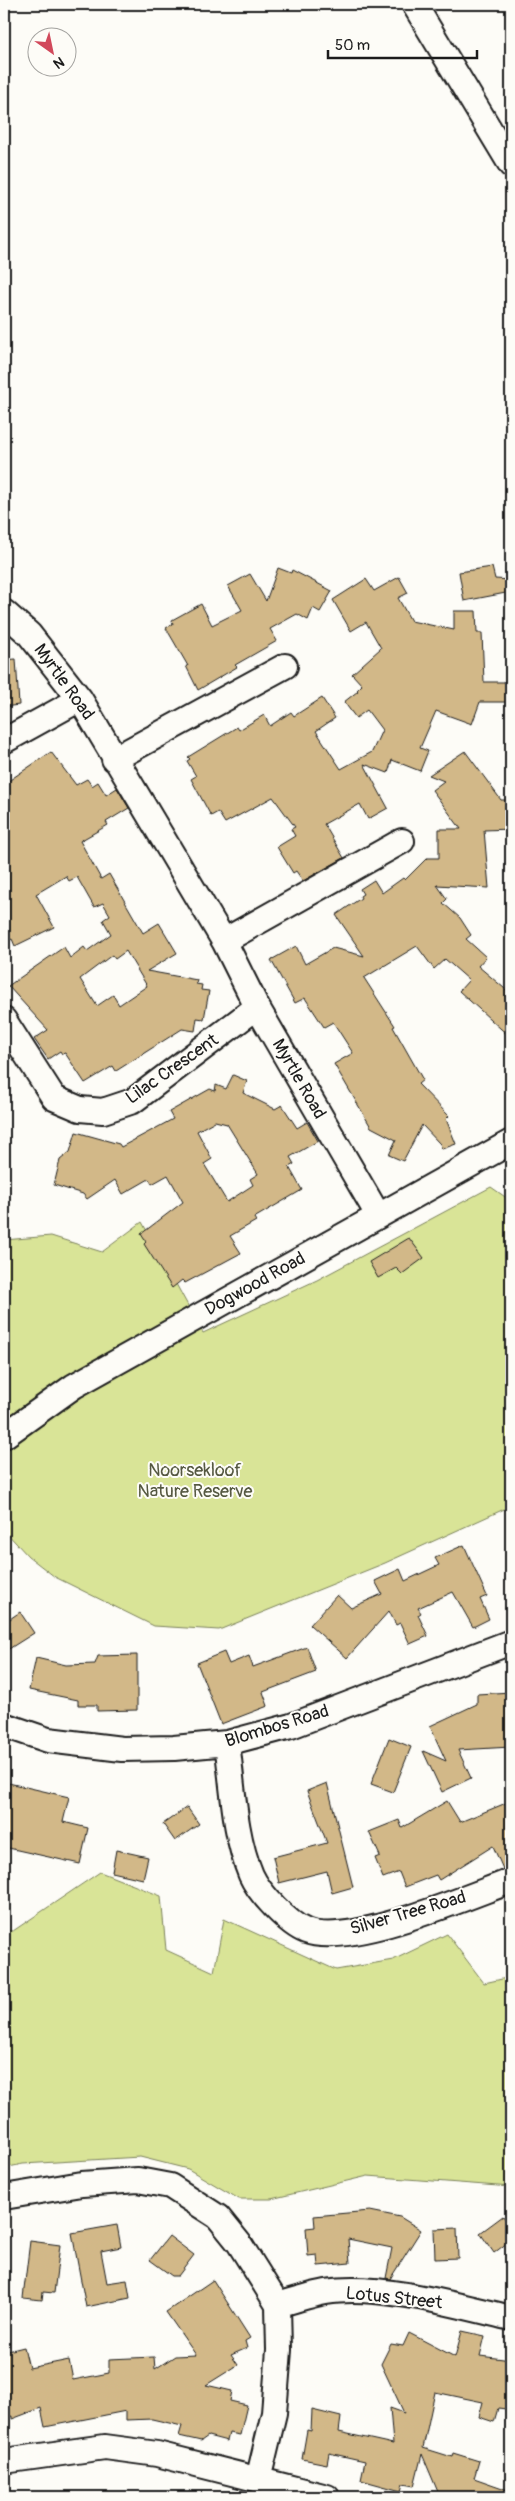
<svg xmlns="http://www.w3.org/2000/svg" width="515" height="2501" viewBox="0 0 515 2501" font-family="Pangolin,sans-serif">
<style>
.green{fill:#d9e497;stroke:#7a805a}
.building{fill:#d2b888;stroke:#1c1c1c;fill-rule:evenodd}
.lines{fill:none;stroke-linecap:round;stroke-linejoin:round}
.minor-casing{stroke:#1c1c1c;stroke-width:28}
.minor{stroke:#fdfcf7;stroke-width:24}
.labels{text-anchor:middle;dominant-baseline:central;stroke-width:4;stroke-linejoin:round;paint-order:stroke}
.street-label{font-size:18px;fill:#1c1c1c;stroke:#fdfcf7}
.park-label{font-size:18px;fill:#555841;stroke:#fdfcf7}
</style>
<rect width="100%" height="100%" fill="#fdfcf7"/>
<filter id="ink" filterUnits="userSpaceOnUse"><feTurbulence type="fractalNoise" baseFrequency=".02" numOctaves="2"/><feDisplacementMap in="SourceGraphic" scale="10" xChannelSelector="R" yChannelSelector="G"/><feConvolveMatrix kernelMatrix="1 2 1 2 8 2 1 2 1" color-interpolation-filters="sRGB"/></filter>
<g filter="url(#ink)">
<path class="green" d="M491,1187L511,1201V1506L385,1563L219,1630L154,1626L55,1577L28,1556L4,1530V1240L51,1236L102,1252L142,1222L203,1333L317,1280Z
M100,1872L161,1896L166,1950L214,1972L224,1919L336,1970L393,1960L447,1934L484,1983L511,1977V2187L368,2176L271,2199H239L188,2169L140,2157L23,2164L4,2168V1930L13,1931Z"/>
<path class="building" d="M492,567L495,579L511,580V592L464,601L459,572Z
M278,568L291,573L292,570L332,591L320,612L313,608L308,620L297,614L270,629L277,641L235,665L237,667L198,690L186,666H188L166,628L173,624L172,620L201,604L212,625L242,610L228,586L250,574L266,601Z
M399,577L408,593L398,598L411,621L454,630V611H476L477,633H482L484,682H511V702H480L472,724L436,711L420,748L428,751L420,771L392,760L388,773L364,764L388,808L368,819L360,804L324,824L344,858L303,881L296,871L293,873L277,847L295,836L291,829L295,827L273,797L225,823L218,812L211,816L191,779L196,776L187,761L190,759L188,757L237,727L239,730L264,715L270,726L291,712L294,716L322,698L335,718L316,731L341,769L372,752L382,730L367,710L356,718L344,702L358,691L357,690L362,685L352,674L381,648L366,622L351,631L333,600L366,579L374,591Z
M16,659L19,705L4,707V660Z
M465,751L501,800H511V829L484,830L489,888L437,885L447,899L443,903L460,918L471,935L466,939L486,957L478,966L511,994V1038L459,991L469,980L445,959L434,969L417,946L364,978L395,1026L393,1027L423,1080L418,1084L449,1116L446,1119L456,1144L442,1149L440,1144L422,1125L403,1161L389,1155L396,1140L371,1127L334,1064L353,1053L333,1022L324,1027L305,998L295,1003L271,960L296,946L305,964L333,948L364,956L336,915L361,898L360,896L363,894L360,889L374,880L382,893L403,878L405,880L427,858H439V829H461L432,790L444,781L429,775Z
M51,752L76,785L87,779L92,786L98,782L106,795L117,788L129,808L106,822L108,825L80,841L101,879L109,874L143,933L159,923L177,953L147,971L197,980L196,984L202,985L201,990L209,991L204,1019L197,1018L195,1031L182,1029L116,1071L113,1066L85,1083L65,1053L62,1054L60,1051L48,1059L34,1039L48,1030L8,986L64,947L70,958L84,947L87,951L111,934L103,920L110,915L103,903L94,907L77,877L69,881L66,876L36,894L54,927L15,946L12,939L4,943V784ZM126,951L147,986L119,1005L113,995L97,1006L80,979L112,955L115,959Z
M233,1075L247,1081L243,1093L275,1109L282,1105L297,1128L307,1122L318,1141L290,1157L294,1164L289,1167L302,1190L254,1218L256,1221L230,1236L241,1253L185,1283L182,1280L172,1288L144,1244L146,1242L141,1234L183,1202L168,1175L152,1184L149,1179L123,1194L115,1180L87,1199L83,1194L54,1185L60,1160L70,1152L76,1132L119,1144L121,1147L173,1119L169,1112L210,1089L215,1091L216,1085L226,1089ZM215,1121L227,1124L258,1174L250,1179L253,1185L227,1202L204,1164L212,1159L197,1131Z
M409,1238L424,1258L402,1274L396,1268L378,1278L369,1262Z
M464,1545L487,1596L480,1599L489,1619L473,1627L453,1592L418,1608L421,1613L418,1615L428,1636L410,1644L400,1623L396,1625L389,1611L347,1658L310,1625L337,1595L351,1608L382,1594L375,1581L400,1569L405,1581L439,1565L435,1558Z
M20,1612L34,1633L4,1652V1623Z
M307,1647L316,1672L263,1692L268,1706L221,1724L197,1663L224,1652L229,1664L249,1656L253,1667Z
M137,1655V1710L97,1711V1705H78V1700L29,1690L36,1658L66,1665L95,1664L98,1656Z
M511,1692V1747L458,1750L471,1778L442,1792L423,1751L446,1761L430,1726L477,1704V1694Z
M389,1738L411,1747L393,1792L371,1784Z
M4,1782L69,1797L63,1822L88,1828L80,1864L4,1847Z
M327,1783L353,1887L332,1893L327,1871L279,1883L273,1857L327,1843L307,1791Z
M447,1801L460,1822L511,1801V1868L503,1869L493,1846L439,1880L436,1875L405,1887L399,1872L383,1878L375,1858L380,1856L369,1832L399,1820L402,1828Z
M187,1807L199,1824L175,1841L163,1824Z
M116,1850L148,1857L143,1879L112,1872Z
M370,2211L400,2217L421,2230L390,2279L386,2278L392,2248L348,2239L350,2263L318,2266L317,2255L308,2256L306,2228L315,2227L314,2216Z
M503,2216L511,2227V2240L494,2253L480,2233Z
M117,2225L121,2247L101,2251L107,2283L127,2280L130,2298L86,2307L72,2233Z
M457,2228L458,2258L435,2259L434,2229Z
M169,2236L194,2255L178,2276H172L150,2260Z
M30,2241L60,2245L54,2293L43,2292L42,2300L23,2298Z
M213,2280L250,2338L245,2341L247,2348L231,2355L238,2365L206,2385L232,2391L230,2401L247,2405L240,2435L229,2433L227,2441L208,2436L201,2441L179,2436L182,2426L152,2419L126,2420V2411L45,2427L41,2408L12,2419V2416L4,2418V2352L24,2347L29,2368L69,2360L73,2380L109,2373V2359L154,2357L155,2369L175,2356L196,2355L166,2312Z
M462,2331L485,2336L480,2356L511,2360V2403L507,2402L506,2409L498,2408L494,2422L479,2417L483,2402L435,2392L423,2448L452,2457L453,2453L479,2461L474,2478L511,2491V2497H454L438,2492L422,2454L414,2486L403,2484L401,2491L361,2480L365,2461L329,2453L327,2464L302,2459L307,2430L311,2431L312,2410L341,2417L339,2432L393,2444L390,2408L404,2413L381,2364L391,2344L403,2346L409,2333L455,2357Z"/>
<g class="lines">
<defs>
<path id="minor" d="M414,4L511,165
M4,612L29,634L80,699L224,941L257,1007L378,1215
M4,741L80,699
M114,759L285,666
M224,941L402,841
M4,1020L54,1098L80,1109L103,1111L133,1101L257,1007
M4,1436L74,1386L511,1142
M4,1725L48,1740L122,1749L174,1748L227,1743L291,1726L511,1642
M227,1743C233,1786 234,1835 251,1875C259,1893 288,1924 306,1931C350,1948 466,1897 511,1881
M4,2197L82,2184L138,2180L170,2186L218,2217L239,2243L278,2305L279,2350L274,2413L258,2480
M278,2305C294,2300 310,2295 326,2292C378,2283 460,2306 511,2318
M4,2461L105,2447L157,2454L327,2497"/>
</defs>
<use href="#minor" class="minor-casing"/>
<use href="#minor" class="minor"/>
</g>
</g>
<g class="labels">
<g class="street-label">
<text transform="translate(64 682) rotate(54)">Myrtle Road</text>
<text transform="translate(172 1069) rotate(-35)">Lilac Crescent</text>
<text transform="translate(299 1079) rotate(60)">Myrtle Road</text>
<text transform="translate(255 1284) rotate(-29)">Dogwood Road</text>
<text transform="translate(277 1726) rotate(-17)">Blombos Road</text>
<text transform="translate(408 1913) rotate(-16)">Silver Tree Road</text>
<text transform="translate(394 2298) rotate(6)">Lotus Street</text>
</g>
<g class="park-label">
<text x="195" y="1470">Noorsekloof<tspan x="195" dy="21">Nature Reserve</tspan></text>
</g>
</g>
<rect width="515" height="2501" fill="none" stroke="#fdfcf7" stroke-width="20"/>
<rect x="10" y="10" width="495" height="2481" fill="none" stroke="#1c1c1c" stroke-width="2" filter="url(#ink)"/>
<g transform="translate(52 52) rotate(147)"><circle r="24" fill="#fdfcf7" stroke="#a3a29f"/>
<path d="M0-4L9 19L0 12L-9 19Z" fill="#d1495b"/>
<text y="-8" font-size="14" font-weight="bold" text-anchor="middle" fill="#1c1c1c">N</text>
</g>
<path d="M328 50v8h149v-8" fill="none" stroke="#1c1c1c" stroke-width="2.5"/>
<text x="335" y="50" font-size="15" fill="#1c1c1c" stroke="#fdfcf7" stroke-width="4" paint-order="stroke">50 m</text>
</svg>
